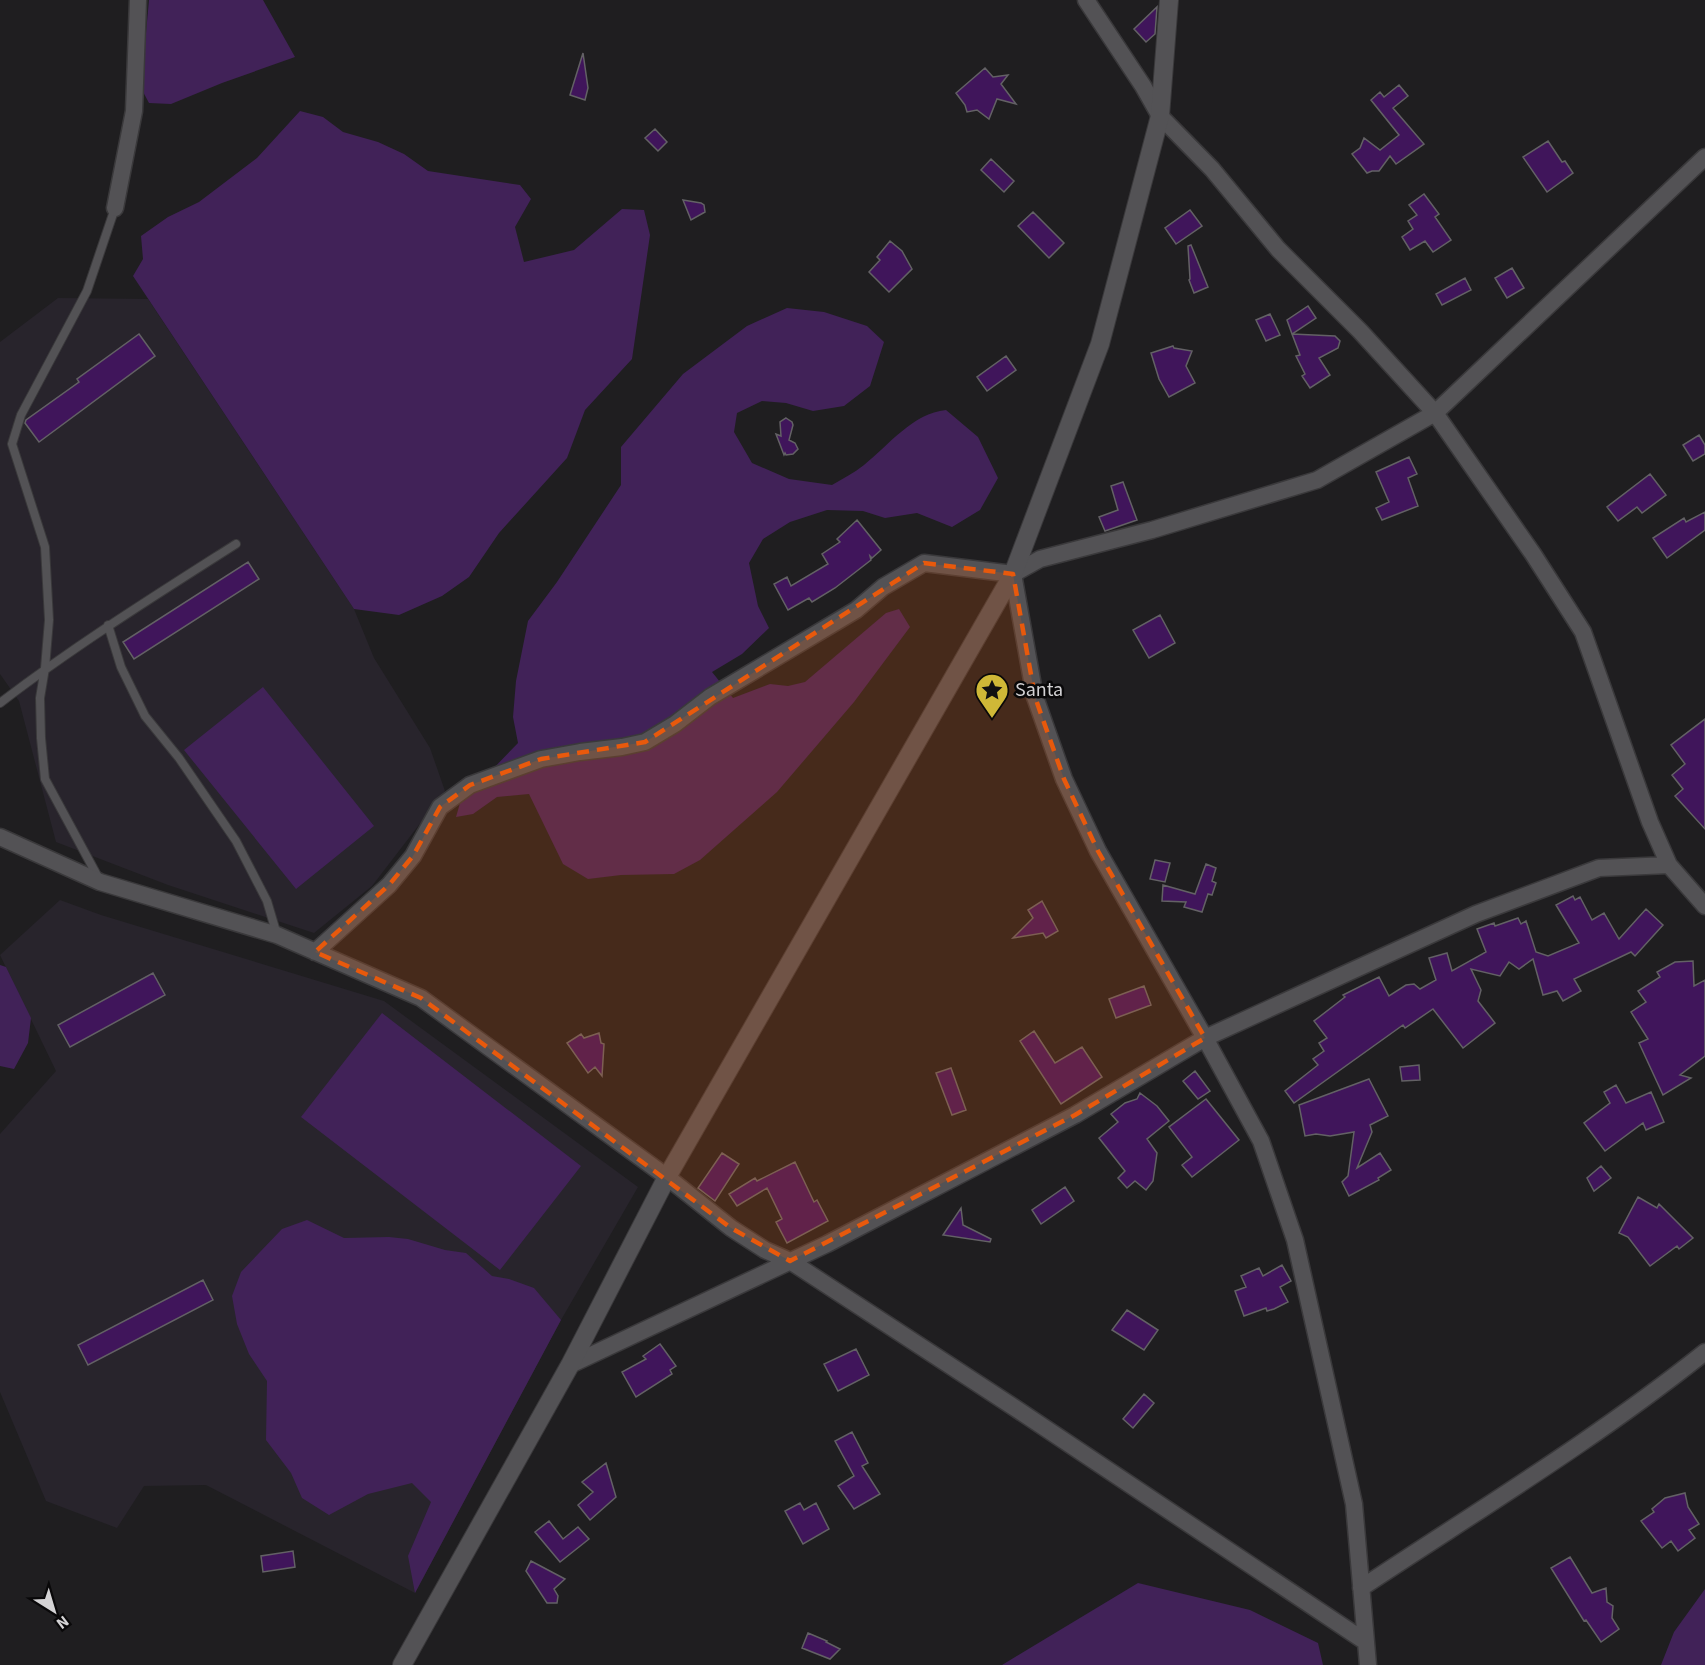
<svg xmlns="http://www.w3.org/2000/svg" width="1705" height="1665" viewBox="0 0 1705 1665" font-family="'Source Sans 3',sans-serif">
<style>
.built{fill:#28242c}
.green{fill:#412258}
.building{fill:#40155b;stroke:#636165;stroke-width:1.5}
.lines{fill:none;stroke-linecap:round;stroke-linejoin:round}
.service-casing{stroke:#3a393b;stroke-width:10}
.minor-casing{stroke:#3a393b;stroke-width:19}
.secondary-casing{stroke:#3a393b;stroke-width:20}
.service{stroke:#535255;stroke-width:8}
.minor{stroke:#535255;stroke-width:16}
.secondary{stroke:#535255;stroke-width:18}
.marked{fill:#e8590c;fill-opacity:0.2;stroke:#e8590c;stroke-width:4.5;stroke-dasharray:12 8;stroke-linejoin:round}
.labels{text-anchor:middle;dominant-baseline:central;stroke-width:5;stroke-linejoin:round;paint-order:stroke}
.poi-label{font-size:20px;fill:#d4d3d5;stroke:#090809;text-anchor:start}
</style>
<rect width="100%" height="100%" fill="#1f1e20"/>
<path class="built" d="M58,298L148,299L354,609L374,658L430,748L445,791L372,886L314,933L168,885L56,842L19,701L0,674V342Z
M60,900L101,915L384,1001L638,1187L561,1320L415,1593L206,1485L144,1486L117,1528L46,1501L0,1392V1134L56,1071L0,955Z"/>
<path class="green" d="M149,0H263L295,57L222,83L171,104L149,103L141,88Z
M300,111L323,117L343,132L378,142L404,154L428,171L520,185L531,199L515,227L524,262L574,250L622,209L644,210L650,235L632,359L585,410L567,458L499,533L469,577L442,596L399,615L354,609L133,276L143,259L141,236L168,217L199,202L257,158Z
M787,308L824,312L867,326L884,342L870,386L844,406L813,411L786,403L762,401L737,413L734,432L752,463L789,479L832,485C842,479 854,473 864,465C889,445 913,413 946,410L978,437L998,478L980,510L952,527L917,513L885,518L863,511L827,510L790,522L763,539L749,563L758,606L769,628L742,654L712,672L733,698L770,684L788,686L805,682L886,613L899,609L910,627L854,702L777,792L700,860L674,874L621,875L588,879L563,864L529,794L497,797L473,814L456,817L460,803L518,743L513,717L516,681L528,621L557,582L621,485V447L683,374L747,326Z
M263,687L374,826L296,889L184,750Z
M0,965L6,967L31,1018L28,1043L14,1069L0,1066Z
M382,1013L581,1166L500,1270L301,1117Z
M307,1220L344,1238L389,1237L408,1239L445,1250L466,1253L492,1276L509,1279L534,1288L561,1320L415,1593L408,1556L431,1502L412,1483L368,1494L329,1515L302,1498L291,1473L266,1440L267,1381L249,1354L237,1324L232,1296L241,1272L282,1229Z
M1138,1583L1250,1610L1318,1643L1323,1665H1002Z
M1705,1589V1665H1661L1674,1632Z"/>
<path class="building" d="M1157,7L1155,34L1146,42L1134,29Z
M583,53L588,88L585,100L570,95Z
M985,68L993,77L1008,75L1001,84L1016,104L997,99L989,119L977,110L967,112L965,105L956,93Z
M1399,85L1408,96L1393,108L1424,144L1396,164L1390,156L1379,171H1372L1367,173L1352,154L1360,148L1364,138L1380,150L1399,135L1371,100L1380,92L1384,97Z
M655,129L667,142L658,151L645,138Z
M1548,141L1562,162L1565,161L1573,173L1547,192L1523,157Z
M991,159L1014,181L1004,192L981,170Z
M1424,194L1439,214L1435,217L1451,240L1433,252L1425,241L1410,250L1402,237L1413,229L1408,221L1417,215L1409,205Z
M683,200L701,203L704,205L705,212L691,220Z
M1190,210L1202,226L1176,244L1165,228Z
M1033,212L1064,243L1049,258L1018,226Z
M890,241L902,251L912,269L889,292L869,272L880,260L877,257Z
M1191,245L1208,287L1194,293L1189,280L1190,279L1188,246Z
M1512,268L1524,288L1507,298L1495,278Z
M1465,278L1471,290L1442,305L1436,294Z
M1308,306L1316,318L1292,334L1287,320Z
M1270,314L1280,335L1266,341L1256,320Z
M139,334L155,356L39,442L25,423L26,420L79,382L77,379Z
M1292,334L1335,336L1340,341L1338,348L1319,358L1330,375L1310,388L1302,376L1305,374L1296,356L1300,355Z
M1173,346L1174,348L1192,351L1186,366L1195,383L1169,397L1159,379L1151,353Z
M1006,356L1016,370L987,391L977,377Z
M786,418L792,422L793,425L789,440L795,443L798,449L793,454L786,455L785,453L784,455L776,434L781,436L780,422Z
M1699,435L1705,445V454L1693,461L1683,445Z
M1409,457L1417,474L1408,478L1418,506L1382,520L1376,508L1389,502L1376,472Z
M1650,474L1666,495L1642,513L1637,507L1618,521L1607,507Z
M1123,482L1137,520L1105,531L1099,517L1118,510L1111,486Z
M1705,512V530L1667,558L1653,538L1684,518L1686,522Z
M857,520L881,550L872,558L870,556L871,560L835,588L812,602L809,598L788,610L774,584L787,577L791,586L828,564L822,554L840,542L837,539Z
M248,562L259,579L134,659L123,642Z
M1160,615L1175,643L1149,658L1133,630Z
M1705,719V829L1675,796L1683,789L1672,775L1685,764L1671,745Z
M1155,860L1170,863L1165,882L1150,879Z
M1206,864L1216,868L1212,881L1216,883L1212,895L1208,894L1202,912L1184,907L1186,902L1162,901L1163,885L1195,894Z
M1573,896L1575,900L1580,897L1592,920L1604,913L1619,939L1646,909L1663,925L1635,956L1631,952L1574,979L1581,991L1563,1001L1557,991L1543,995L1533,959L1519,969L1509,962L1500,976L1471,969L1481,990L1478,1001L1495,1023L1463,1048L1433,1009L1405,1028L1403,1025L1294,1103L1285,1091L1318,1065L1313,1059L1324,1051L1319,1043L1327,1038L1314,1021L1345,997L1343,995L1379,977L1389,996L1406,985L1414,984L1420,989L1436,980L1429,958L1447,953L1452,971L1486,952L1477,929L1494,923L1495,926L1518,918L1521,924L1526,921L1536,952L1548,956L1579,943L1556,905Z
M1042,901L1058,931L1046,938L1043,933L1013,938L1033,918L1028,910Z
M1693,961L1694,986L1705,980V1056L1680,1075L1691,1078L1663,1095L1639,1043L1648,1039L1631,1012L1646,1002L1638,991L1660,977L1657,972L1675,962Z
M153,973L165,995L70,1047L58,1025Z
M1144,986L1151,1005L1116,1018L1109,999Z
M1034,1031L1055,1063L1082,1047L1102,1077L1061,1104L1020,1041Z
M599,1033L601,1043L604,1044L602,1076L595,1067L588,1073L567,1043L581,1034L584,1038Z
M1419,1065L1420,1080L1402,1081L1400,1067Z
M951,1068L966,1110L952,1115L936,1073Z
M1195,1071L1210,1091L1198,1099L1183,1081Z
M1369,1079L1388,1116L1370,1125L1372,1132L1357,1168L1380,1153L1391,1170L1378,1178L1379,1180L1349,1196L1342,1182L1348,1176L1354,1132L1330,1136L1316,1134L1305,1136L1299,1105Z
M1616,1085L1626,1103L1651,1092L1664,1122L1646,1130L1643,1123L1605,1151L1584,1123L1610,1103L1604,1092Z
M1140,1093L1157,1106L1169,1121L1147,1139L1157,1153L1153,1181L1146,1190L1135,1181L1127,1188L1118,1178L1125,1171L1099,1138L1118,1122L1111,1114L1125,1103L1137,1099Z
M1206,1099L1239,1140L1192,1177L1182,1165L1192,1157L1169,1127Z
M722,1153L739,1164L715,1201L698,1188Z
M795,1162L814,1202L817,1200L828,1221L787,1243L776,1222L782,1219L767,1188L737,1206L729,1194L755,1178L757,1181Z
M1601,1166L1611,1178L1594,1191L1587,1178Z
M1065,1187L1074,1201L1041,1224L1032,1210Z
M1638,1197L1657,1208L1659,1204L1693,1238L1679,1249L1677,1246L1650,1266L1628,1237L1619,1233Z
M961,1208L963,1225L991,1239L990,1242L943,1235Z
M1282,1265L1291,1281L1280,1287L1288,1302L1274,1309L1267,1311L1266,1308L1244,1316L1235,1291L1246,1287L1241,1276L1259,1268L1263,1276Z
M203,1280L213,1300L88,1365L78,1345Z
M1127,1310L1158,1330L1144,1350L1112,1330Z
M660,1344L676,1366L670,1370L672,1374L636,1397L622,1372L646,1359L643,1356Z
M856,1349L869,1375L838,1391L824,1364Z
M1144,1394L1154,1403L1133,1428L1123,1419Z
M852,1432L868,1463L862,1466L880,1494L854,1509L838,1486L854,1476L835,1441Z
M606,1463L616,1497L590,1520L578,1505L593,1492L582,1482Z
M1685,1493L1688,1507L1699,1524L1689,1530L1695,1538L1678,1551L1671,1541L1662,1548L1641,1521L1654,1512L1652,1509L1665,1498Z
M800,1503L804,1510L816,1503L829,1529L803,1544L785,1511Z
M549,1521L563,1539L578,1527L589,1539L560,1562L535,1532Z
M293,1551L295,1567L263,1572L261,1556Z
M1570,1557L1592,1593L1606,1588L1607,1602L1613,1606L1612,1618L1619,1629L1601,1642L1586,1620L1584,1621L1551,1568Z
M531,1561L565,1579L554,1589L558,1596L557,1603H547L526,1571Z
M808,1633L827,1641L826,1642L840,1649L830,1659L802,1648Z"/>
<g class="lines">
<defs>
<path id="service" d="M108,625L121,667L145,716L179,758L236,841L267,901L277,935
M0,703C76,645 156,595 236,544
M99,879L45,779L41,738L40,698L45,668L49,620L45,547L12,444L21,415L87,291L115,208"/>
<path id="minor" d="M1086,0L1143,86L1160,116L1212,169L1278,249L1360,331L1435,413L1533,554L1583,632L1650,822L1669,865L1705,906
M115,208L134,111L138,0
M1013,574L1035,697L1064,779L1098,851L1205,1038L1261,1141L1295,1240L1354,1504L1368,1665
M0,837L100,882L277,935L421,998L667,1177L731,1228L765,1250L790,1261L1012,1406L1366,1642
M315,952L389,885L413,856L440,807L470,785L541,759L580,752L622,747L645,742L675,724L710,697L856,610L883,587L924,563L1013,574L1040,559L1152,530L1317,480L1435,413L1705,157
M570,1365L827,1244L1075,1115L1205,1038L1476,914L1599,868L1669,865
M1361,1588C1477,1511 1596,1439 1705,1352"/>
<path id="secondary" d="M402,1665L570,1365L667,1177L1013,574L1100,344L1160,116L1169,0"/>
</defs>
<use href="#service" class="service-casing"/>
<use href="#minor" class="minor-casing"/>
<use href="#secondary" class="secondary-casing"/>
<use href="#service" class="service"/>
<use href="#minor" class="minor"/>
<use href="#secondary" class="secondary"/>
</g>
<path class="marked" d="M924,563L1013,574L1035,697L1064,779L1098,851L1205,1038L1075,1115L790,1261L731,1228L421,998L315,952L389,885L413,856L440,807L470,785L541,759L645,742Z"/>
<defs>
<symbol id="sight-pin" viewBox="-11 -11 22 30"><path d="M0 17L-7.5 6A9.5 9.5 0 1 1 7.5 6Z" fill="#cfb837" stroke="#090809"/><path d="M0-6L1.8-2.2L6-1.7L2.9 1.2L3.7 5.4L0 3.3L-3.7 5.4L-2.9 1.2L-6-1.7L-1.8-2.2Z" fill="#111"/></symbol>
</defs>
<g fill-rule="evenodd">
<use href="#sight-pin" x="973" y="671" width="38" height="52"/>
</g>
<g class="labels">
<g class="poi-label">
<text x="1015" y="690">Santa</text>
</g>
</g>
<g transform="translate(54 1611) rotate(143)" stroke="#090809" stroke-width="4.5" paint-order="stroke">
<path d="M0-4.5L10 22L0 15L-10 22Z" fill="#d4d3d5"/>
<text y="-9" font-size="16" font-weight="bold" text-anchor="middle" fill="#d4d3d5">N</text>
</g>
</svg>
